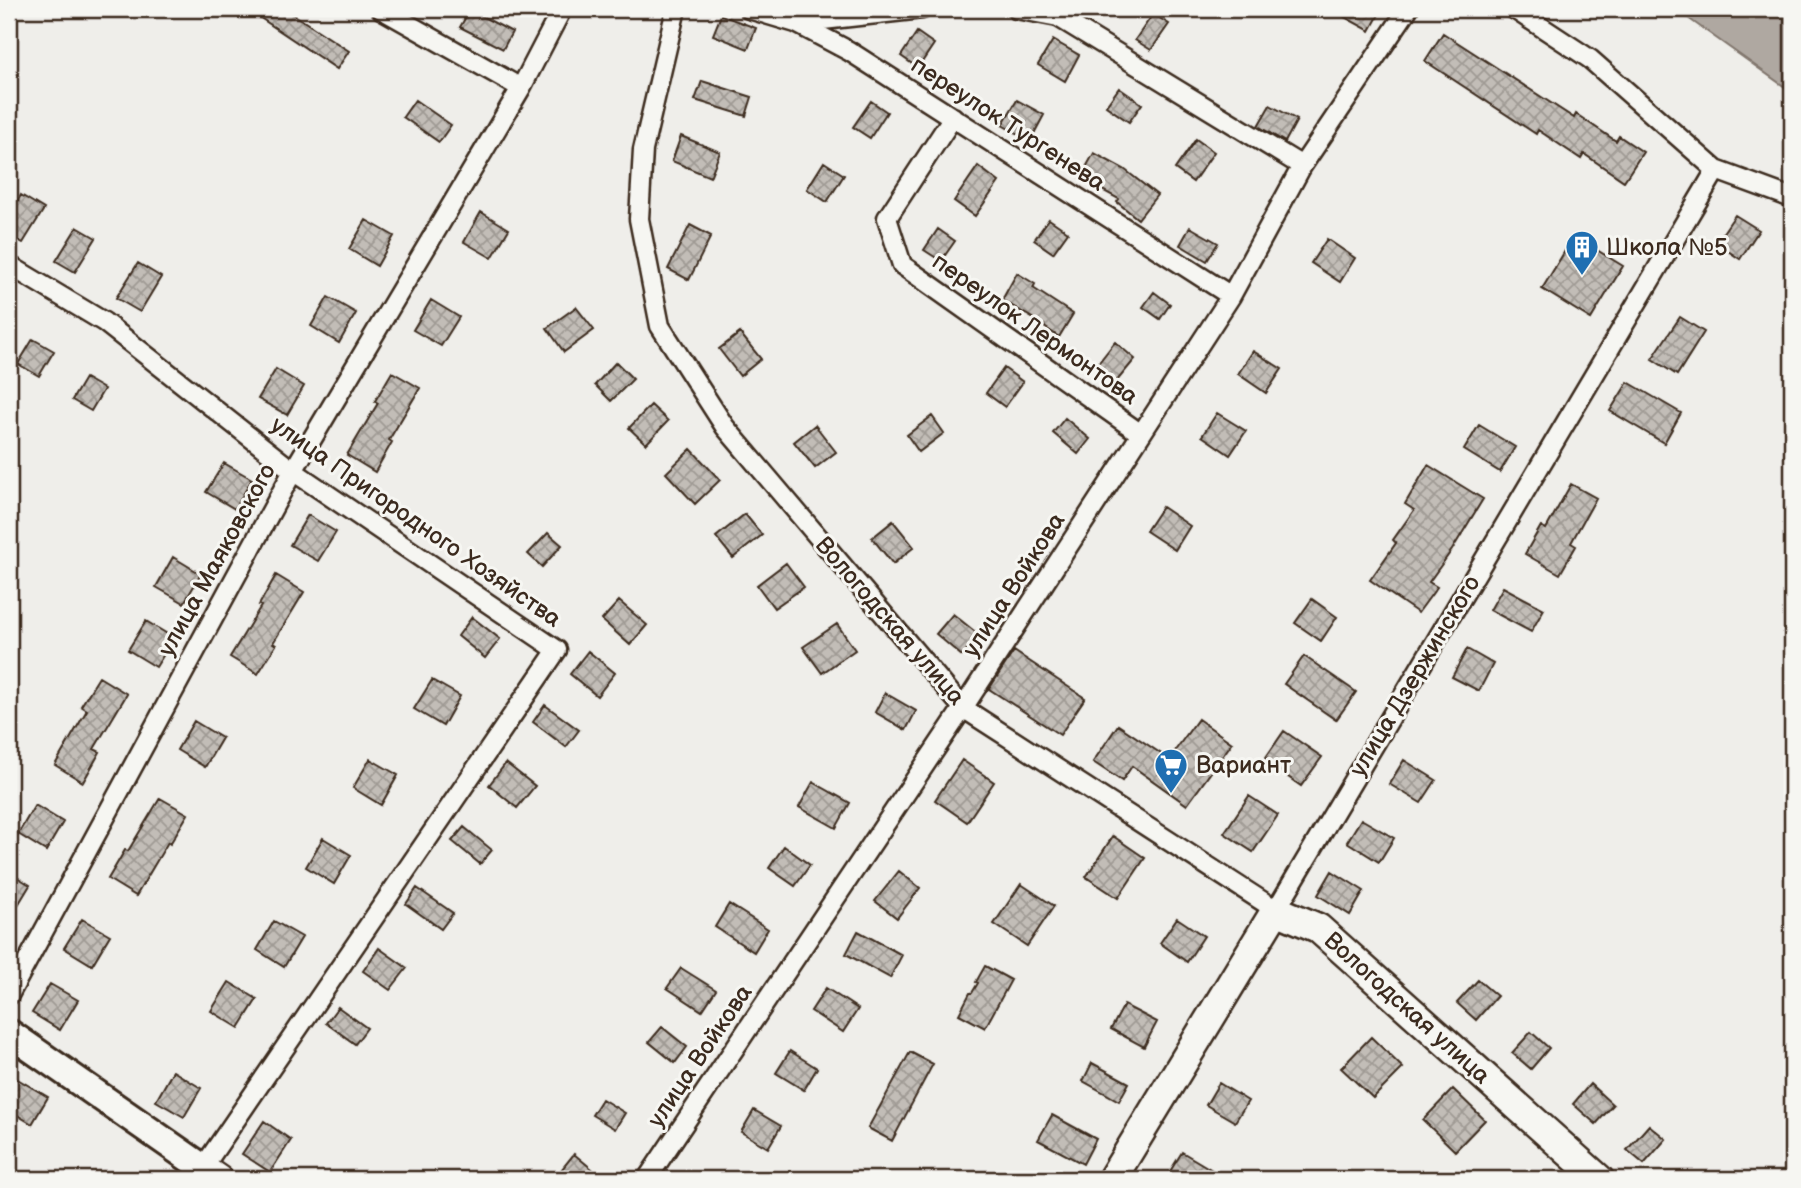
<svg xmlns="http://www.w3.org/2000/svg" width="1801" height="1188" viewBox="0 0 1801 1188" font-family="'Balsamiq Sans',sans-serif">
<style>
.water{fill:#afa8a1;stroke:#81766d;stroke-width:2}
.building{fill:url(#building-cross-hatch);stroke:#3b2a1e;stroke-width:2}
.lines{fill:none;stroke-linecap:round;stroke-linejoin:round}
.street-casing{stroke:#3b2a1e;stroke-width:23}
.secondary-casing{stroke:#3b2a1e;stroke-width:32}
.primary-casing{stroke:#3b2a1e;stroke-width:33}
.street{stroke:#f6f6f2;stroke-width:18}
.secondary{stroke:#f6f6f2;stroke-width:26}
.primary{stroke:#f6f6f2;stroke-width:28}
.labels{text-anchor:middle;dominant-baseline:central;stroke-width:6;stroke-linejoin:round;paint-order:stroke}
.street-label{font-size:24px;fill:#3b2a1e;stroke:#f6f6f2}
.poi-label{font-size:24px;fill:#3b2a1e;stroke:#f6f6f2;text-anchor:start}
</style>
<defs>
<pattern id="building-cross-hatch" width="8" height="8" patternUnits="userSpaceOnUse" patternTransform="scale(1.75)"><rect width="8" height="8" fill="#c2bdb7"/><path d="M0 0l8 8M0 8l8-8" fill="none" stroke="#9f9a94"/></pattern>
</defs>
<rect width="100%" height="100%" fill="#efeeea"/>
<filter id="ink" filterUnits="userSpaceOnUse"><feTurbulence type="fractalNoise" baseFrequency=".0143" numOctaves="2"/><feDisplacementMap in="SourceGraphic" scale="14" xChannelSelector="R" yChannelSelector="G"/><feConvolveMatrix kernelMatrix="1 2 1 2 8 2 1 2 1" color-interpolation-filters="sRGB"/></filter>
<g filter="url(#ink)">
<path class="water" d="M1670,9H1792V92L1688,18Z"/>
<path class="building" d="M247,9H285L349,51L337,69Z
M1330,9H1382L1370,31Z
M470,10L512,32L503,49L460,27Z
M1153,14L1169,24L1151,50L1135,40Z
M721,15L756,28L748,49L713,35Z
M917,32L934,44L918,68L901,56Z
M1443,33L1574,118L1576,114L1616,141L1619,136L1643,152L1624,181L1584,154L1581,159L1538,130L1536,134L1425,61Z
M1053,40L1079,55L1065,81L1038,65Z
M702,81L752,97L746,116L695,100Z
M1119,88L1142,104L1129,122L1106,106Z
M415,100L451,125L439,142L403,117Z
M1017,100L1044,115L1030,141L1002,125Z
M871,101L887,112L870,138L853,127Z
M1270,105L1297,120L1285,142L1258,126Z
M681,136L720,152L710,177L672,161Z
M1196,139L1214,152L1193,182L1175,169Z
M1094,153L1124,169L1157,195L1138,219L1117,202L1119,199L1080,178Z
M824,162L844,175L827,202L807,189Z
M978,166L999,182L975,216L954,201Z
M21,195L44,209L23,243L9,235V215Z
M481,212L509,229L492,258L464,242Z
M1735,215L1759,230L1740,259L1716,243Z
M1049,219L1068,232L1053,253L1034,240Z
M366,220L394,236L377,266L349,249Z
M690,225L711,236L689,280L668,269Z
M77,227L96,238L75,272L56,261Z
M1190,227L1218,243L1207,261L1180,245Z
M938,229L955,241L941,261L924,250Z
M1574,236L1623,266L1591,319L1542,289Z
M1327,239L1355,258L1340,282L1311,263Z
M138,263L161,277L140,312L116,298Z
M1017,273L1035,284L1033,288L1073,314L1059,337L1043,326L1044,325L1002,300Z
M1154,292L1170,304L1160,319L1143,307Z
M328,297L356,313L339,343L311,326Z
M431,300L459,317L441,346L413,330Z
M576,307L594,330L564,352L547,328Z
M1680,317L1704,332L1677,375L1652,359Z
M740,333L761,359L740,376L719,349Z
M33,339L54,351L39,376L18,364Z
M1115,342L1135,359L1116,382L1096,366Z
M1253,351L1282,369L1266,393L1238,374Z
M616,362L633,379L611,401L595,385Z
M1004,368L1023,382L1005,407L986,393Z
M276,369L304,386L287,415L258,399Z
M392,372L420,388L389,440L392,442L375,472L347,455L378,403L375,401Z
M85,378L104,389L91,411L72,400Z
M1628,382L1681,413L1664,443L1610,411Z
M651,405L668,421L646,444L629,428Z
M1217,413L1246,431L1230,455L1202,436Z
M932,416L944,433L919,452L907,435Z
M1065,418L1090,439L1078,454L1053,433Z
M815,425L836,452L815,468L794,442Z
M1479,425L1515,447L1500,472L1464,450Z
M691,449L720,480L695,504L666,473Z
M224,463L252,479L235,509L206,492Z
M1428,465L1483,499L1452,550L1429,582L1437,587L1418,613L1370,580L1396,543L1393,540L1414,510L1405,504Z
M1571,484L1596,498L1571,543L1576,546L1560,574L1525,554L1541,526L1546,529Z
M1162,507L1190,526L1175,550L1146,531Z
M745,514L762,535L733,558L716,537Z
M308,515L336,532L318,561L290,545Z
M893,521L914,547L893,564L872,538Z
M548,533L562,545L542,567L528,554Z
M173,557L201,574L184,603L156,587Z
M786,563L804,587L774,608L757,585Z
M276,575L304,592L273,643L276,645L258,674L230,657L261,606L259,605Z
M1503,587L1544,609L1531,632L1490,610Z
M1312,599L1337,617L1321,641L1295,623Z
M619,601L647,625L630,645L602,620Z
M953,614L979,635L962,656L936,634Z
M472,617L500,639L485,658L458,636Z
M146,621L174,638L156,667L128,650Z
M837,624L855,650L822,673L803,647Z
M1467,649L1493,664L1479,691L1452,677Z
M588,651L615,673L597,696L570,674Z
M1014,651L1085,698L1060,735L989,689Z
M1304,656L1356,692L1336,720L1284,684Z
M99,677L127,694L94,749L100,752L83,782L55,765L87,710L81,706Z
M432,680L460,696L443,726L414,709Z
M885,693L916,711L906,730L875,712Z
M545,705L579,730L566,747L533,722Z
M1198,719L1232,743L1187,805L1132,766L1122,781L1093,762L1118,725L1169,759Z
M194,721L222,738L205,767L177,750Z
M1284,731L1322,757L1301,786L1264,760Z
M370,759L398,775L381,805L353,788Z
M962,760L994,782L967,822L935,800Z
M1404,760L1436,780L1421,803L1389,784Z
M506,763L535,786L517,808L489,785Z
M813,782L850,803L836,828L799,807Z
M1249,796L1278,815L1253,852L1224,833Z
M160,798L188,814L170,844L168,842L136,896L108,879L125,850L128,851Z
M35,805L63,822L46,851L18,834Z
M1361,819L1394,838L1379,862L1347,842Z
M464,827L492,850L480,864L452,841Z
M1113,836L1145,858L1118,898L1086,877Z
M323,838L351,855L334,884L306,867Z
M784,846L810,865L795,886L769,868Z
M899,871L920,888L897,918L875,901Z
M1332,871L1364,891L1350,915L1318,895Z
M9,872L30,885L9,920Z
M1021,884L1054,906L1027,946L994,924Z
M417,888L453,913L441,929L406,904Z
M729,904L768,929L754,952L715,927Z
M1177,918L1204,936L1187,962L1160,943Z
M82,919L110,935L92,965L64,948Z
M274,921L302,937L284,967L257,950Z
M858,931L902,955L890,978L846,954Z
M379,948L407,968L390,990L363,971Z
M985,966L1011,980L985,1028L959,1014L970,993H972L978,983L976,982Z
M681,968L716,990L702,1011L667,988Z
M1478,980L1497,996L1476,1020L1457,1003Z
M229,982L257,999L239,1028L211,1011Z
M50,984L78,1000L60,1030L32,1013Z
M826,988L858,1009L843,1032L811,1011Z
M1124,1005L1157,1022L1144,1047L1111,1029Z
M338,1007L367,1028L355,1044L326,1023Z
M662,1027L687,1047L675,1063L649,1042Z
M1531,1032L1549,1048L1531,1069L1512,1053Z
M1371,1037L1403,1068L1373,1098L1341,1068Z
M790,1051L817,1068L804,1090L776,1073Z
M910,1052L933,1064L892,1141L868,1128Z
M1092,1063L1129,1083L1119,1101L1083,1081Z
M173,1071L201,1088L184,1117L156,1101Z
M9,1074L48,1097L32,1124L9,1110Z
M1219,1083L1248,1101L1235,1122L1206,1105Z
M1590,1084L1613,1105L1596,1124L1573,1104Z
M1453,1089L1485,1120L1455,1151L1423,1120Z
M602,1099L625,1113L615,1129L592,1115Z
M754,1110L781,1126L768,1148L741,1132Z
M1052,1115L1096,1139L1083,1164L1038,1140Z
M264,1121L291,1140L270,1172L242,1154Z
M1649,1125L1666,1139L1644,1164L1627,1150Z
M1182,1152L1227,1179H1179L1169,1173Z
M574,1154L604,1179H572L561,1170Z"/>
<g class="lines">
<defs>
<path id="street" d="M381,9L521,88
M676,9L643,150L639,219L660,326L725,427L963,708L1276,910L1716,170
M749,9L796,23L849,51L1231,296
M1016,9L1058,17L1302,166
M1514,9L1590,59L1716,170L1792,198
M796,23L922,9
M953,117L887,218L902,265L1141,434
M9,265L104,322L293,471L557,650L202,1169
M9,995L293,471L521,88L562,9
M647,1179L963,708L1231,296L1302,166L1408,9"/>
<path id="secondary" d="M9,1033L219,1179"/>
<path id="primary" d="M1112,1179L1276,910L1318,928L1599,1179"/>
</defs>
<use href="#street" class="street-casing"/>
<use href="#secondary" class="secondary-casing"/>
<use href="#primary" class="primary-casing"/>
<use href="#street" class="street"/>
<use href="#secondary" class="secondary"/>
<use href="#primary" class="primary"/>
</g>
</g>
<defs>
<symbol id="building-pin" viewBox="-11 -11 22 30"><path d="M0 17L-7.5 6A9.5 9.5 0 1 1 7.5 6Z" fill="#1f6fb2" stroke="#f6f6f2"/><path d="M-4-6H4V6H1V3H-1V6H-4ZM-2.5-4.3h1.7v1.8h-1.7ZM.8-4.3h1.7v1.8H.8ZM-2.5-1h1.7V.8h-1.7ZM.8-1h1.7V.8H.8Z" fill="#fff"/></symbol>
<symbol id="supermarket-pin" viewBox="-11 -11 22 30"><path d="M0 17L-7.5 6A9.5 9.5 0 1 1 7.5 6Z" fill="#1f6fb2" stroke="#f6f6f2"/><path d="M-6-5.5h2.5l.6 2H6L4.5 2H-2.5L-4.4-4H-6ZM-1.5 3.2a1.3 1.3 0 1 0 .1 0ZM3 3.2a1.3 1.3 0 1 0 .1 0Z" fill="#fff"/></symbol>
</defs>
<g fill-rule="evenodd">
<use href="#building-pin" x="1563" y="228" width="38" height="52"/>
<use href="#supermarket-pin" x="1152" y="746" width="38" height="52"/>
</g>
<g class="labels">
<g class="street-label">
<text transform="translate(1008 124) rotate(33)">переулок Тургенева</text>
<text transform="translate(1035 329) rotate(35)">переулок Лермонтова</text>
<text transform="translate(416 522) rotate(35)">улица Пригородного Хозяйства</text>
<text transform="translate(217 560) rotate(-61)">улица Маяковского</text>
<text transform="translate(1014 585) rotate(-57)">улица Войкова</text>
<text transform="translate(890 621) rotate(49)">Вологодская улица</text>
<text transform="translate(1415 676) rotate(-59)">улица Дзержинского</text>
<text transform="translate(1407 1008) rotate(42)">Вологодская улица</text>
<text transform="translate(700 1056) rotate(-56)">улица Войкова</text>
</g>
<g class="poi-label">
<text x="1606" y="247">Школа №5</text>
<text x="1196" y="765">Вариант</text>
</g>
</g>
<rect width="1801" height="1188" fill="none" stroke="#f6f6f2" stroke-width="35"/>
<rect x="18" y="18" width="1766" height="1153" fill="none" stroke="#3b2a1e" stroke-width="2.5" filter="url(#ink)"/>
</svg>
